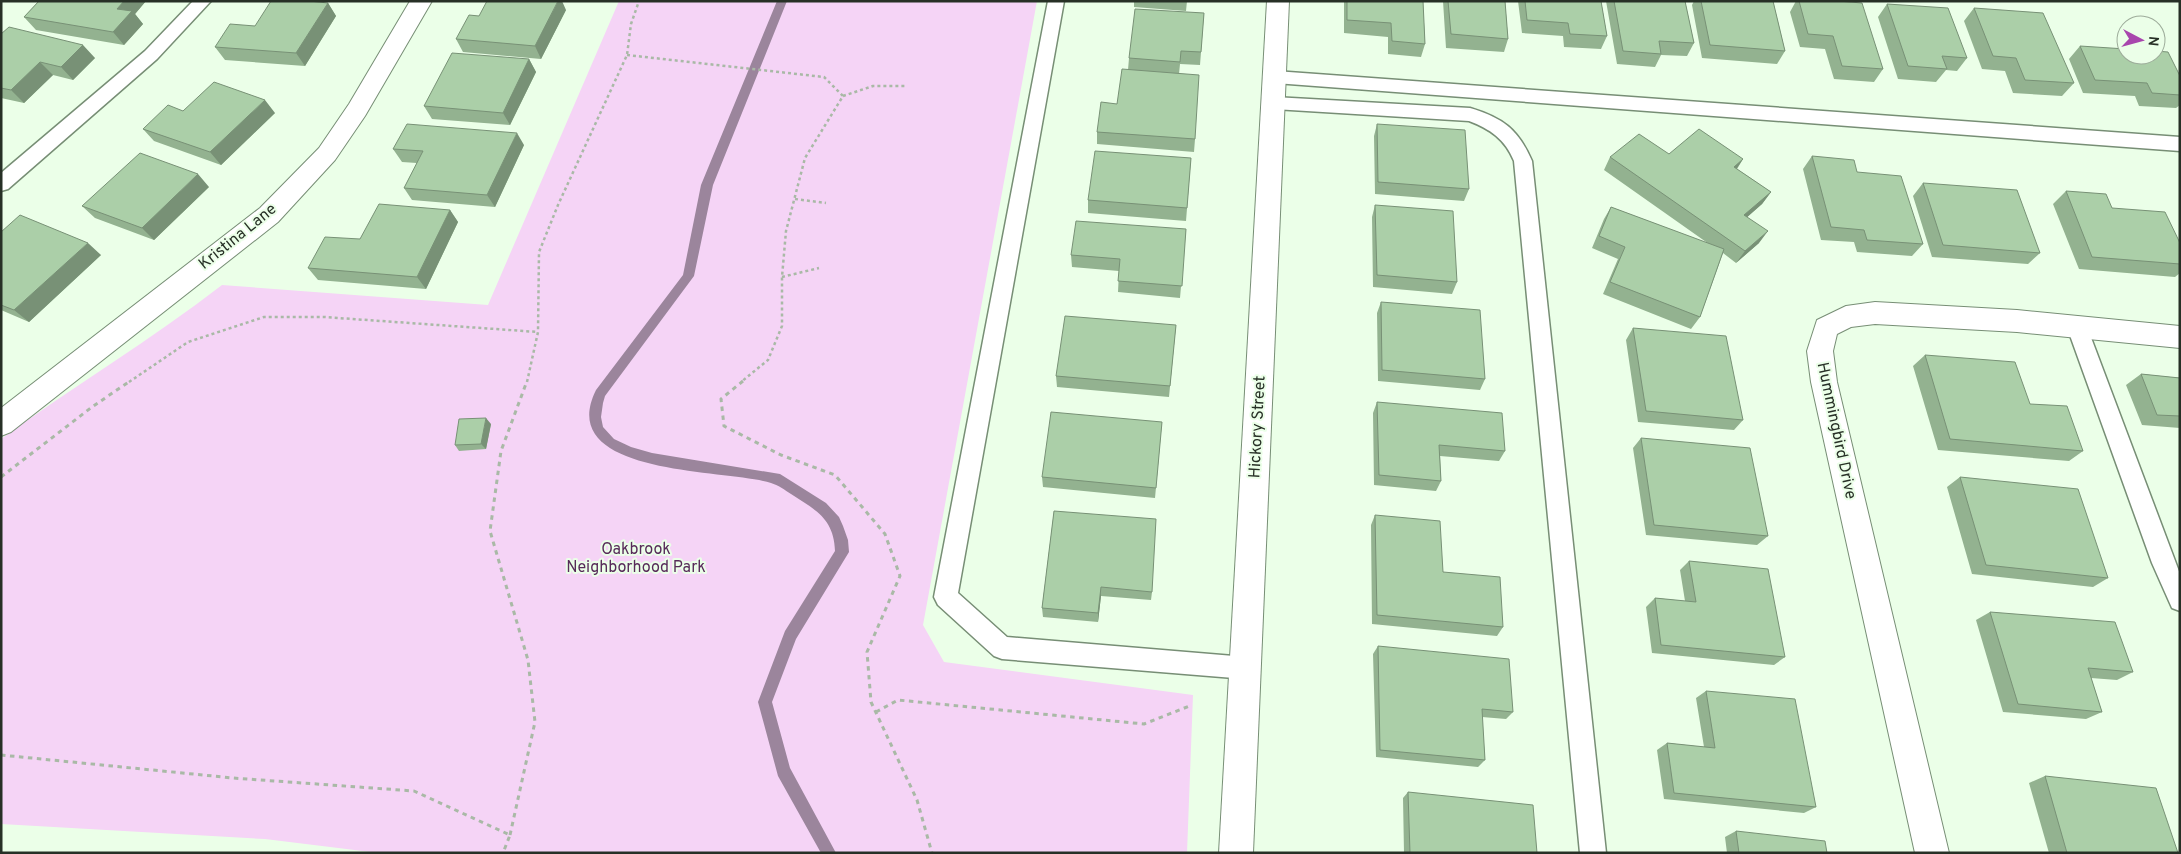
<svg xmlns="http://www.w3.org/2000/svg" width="2181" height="854" viewBox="0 0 2181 854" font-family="Overpass,sans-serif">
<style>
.green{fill:#f5d4f6}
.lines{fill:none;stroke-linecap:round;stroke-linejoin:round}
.stream{fill:#9b859c;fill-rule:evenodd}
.service-casing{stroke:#778e75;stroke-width:3}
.minor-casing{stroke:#778e75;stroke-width:2}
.tertiary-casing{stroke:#778e75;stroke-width:2}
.path-far1{stroke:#a9b9a6;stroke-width:2.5;stroke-dasharray:3 3;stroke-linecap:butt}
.path{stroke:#a9b9a6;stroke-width:3;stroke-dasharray:4.5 4.5;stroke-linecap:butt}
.service{fill:#fff;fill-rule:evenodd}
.minor{fill:#fff;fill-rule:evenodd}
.tertiary{fill:#fff;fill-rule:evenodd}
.wall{fill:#93b290}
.shaded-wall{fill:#789176}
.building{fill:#abcfa8;stroke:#789176}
.labels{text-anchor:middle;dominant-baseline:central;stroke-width:4;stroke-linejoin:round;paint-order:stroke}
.street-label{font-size:16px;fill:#273026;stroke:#ebffe8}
.park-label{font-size:16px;fill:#572a59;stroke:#ebffe8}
</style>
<rect width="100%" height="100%" fill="#ebffe8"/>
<path class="green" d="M619,1H1037L923,625L944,662L1193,695L1187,853H379L265,839L1,824V439C74,386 151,340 222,285L488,305Z"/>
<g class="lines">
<path class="stream" d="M777,1H787L713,185L694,276L605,396L603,403L601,417L603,427L614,439L631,447L652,453L780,474L826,503L839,517L843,526L848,540L849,552L796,639L772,702L790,768L836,853H821L778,776L758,702L785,631L835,551C834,519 816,510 791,494C785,490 778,485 771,483C727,469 553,477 596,390L683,275L701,185Z"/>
<defs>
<path id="service" d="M193,1H211L157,59L8,189L1,191V173L145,51Z
M1048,1H1064L958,593L1007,637L1246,657L1254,660L1258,668L1254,676L1246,679L1002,659L994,656L938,605L934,597Z
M1275,71L2180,137V151L1275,83L1269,81L1266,77L1269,73Z
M1274,97L1470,108C1503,118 1518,129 1532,161L1606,853H1580L1514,161C1505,139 1490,129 1469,121L1274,109L1268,108L1265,103L1268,98Z
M2077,319L2084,321L2087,327L2180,574V611L2172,608L2152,563L2067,327L2070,321Z"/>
<path id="minor" d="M410,1H432L365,116L335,160L278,222L11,432L1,436V408L260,208L319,148L349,104Z
M1875,302L2017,310L2180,326V348L2017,332L1875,324L1851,327L1837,334L1833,351L1837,382L1949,853H1915L1811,382L1807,351L1817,320L1846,306Z"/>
<path id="tertiary" d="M1267,1H1289L1253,853H1219Z"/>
</defs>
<use href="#service" class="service-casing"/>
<use href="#minor" class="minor-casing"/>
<use href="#tertiary" class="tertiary-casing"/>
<path class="path-far1" d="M627,55L824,77L843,96L805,158L786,231L782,277V326L768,360L741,382
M843,96L873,86H906
M795,199L826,203
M782,277L819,268
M129,382L188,342L264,317H324L538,332
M527,382L538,332L539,252L558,205L627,55L631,24L639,1"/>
<path class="path" d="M743,381L721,399L724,426L781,455L835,475L885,534L900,576L867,652L871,702L917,800L932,853
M1,477L92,407L130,381
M876,712L898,700L1144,724L1192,705
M1,755L233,778L414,791L510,835L503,853
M510,835L535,722L528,660L490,531L501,451L527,381"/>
<use href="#service" class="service"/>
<use href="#minor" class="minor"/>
<use href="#tertiary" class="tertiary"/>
</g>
<path class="wall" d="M39,1H146L135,14L143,24L124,45L36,30L24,17Z
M1134,1H1187L1186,11L1134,7Z
M1344,1H1423L1425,44L1421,57L1388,54V37L1344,33Z
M1443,1H1505L1508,39L1504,52L1446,48Z
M1518,1H1601L1607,36L1601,49L1564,47L1563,36L1522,33Z
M1606,1H1685L1694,43L1687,56L1661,55L1655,67L1617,64Z
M1694,1H1773L1785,51L1777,64L1702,58L1692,5Z
M1796,1H1838L1883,69L1874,82L1834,79L1825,49L1800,47L1790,12Z
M328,3L336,16L305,66L225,60L215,47L255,26Z
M1887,4L1967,58L1957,71L1946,70L1936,82L1898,79L1878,17Z
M1974,8L2074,83L2062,96L2013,93L2005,71L1982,69L1964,21Z
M566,10L541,59L463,52L456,39L479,16Z
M1204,13L1200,65L1180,64L1179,74L1195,139L1194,152L1097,144V132L1117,104L1128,70L1129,58Z
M1,34L95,58L73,80L53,75L24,103L1,98Z
M2080,46L2180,76V105L2176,108L2139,106L2135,96L2083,93L2069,59Z
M529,59L536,72L510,125L432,119L424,106Z
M183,111L275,113L221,165L154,141L143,129Z
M1377,124L1469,189L1464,201L1375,194L1374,136Z
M524,145L495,207L412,200L404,188L417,163L402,162L393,149Z
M1669,154L1743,159L1737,169L1771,192L1762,204L1747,217L1759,243L1736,263L1723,253L1700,317L1691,329L1603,294L1618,259L1592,248L1604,219L1611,207L1709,244L1604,170L1610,157Z
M1812,156L1923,244L1912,256L1857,252L1854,242L1821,240L1803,169Z
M1191,158L1186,221L1088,213V200Z
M1923,183L2040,253L2028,264L1932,257L1913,196Z
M209,187L154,240L95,218L82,206Z
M2066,191L2112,208L2180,243V273L2175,277L2079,269L2053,204Z
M1375,205L1457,282L1452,294L1373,287L1372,217Z
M450,210L458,222L426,289L318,280L308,268L360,239Z
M1186,229L1180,298L1118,292L1119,271L1072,267L1071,255Z
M1,232L101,255L29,322L1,310Z
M1381,302L1485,379L1480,390L1378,381L1377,313Z
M1176,325L1169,397L1057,387L1056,376Z
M1633,328L1743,420L1734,430L1638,422L1626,340Z
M1925,355L2030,404L2083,451L2069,461L1938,450L1913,366Z
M2141,374L2180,378V428L2142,425L2126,385Z
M1377,402L1505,451L1499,461L1440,456L1441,481L1436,491L1374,485L1373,413Z
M1162,422L1155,498L1043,487L1042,477Z
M491,424L486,449L459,451L455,445Z
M1641,438L1768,536L1757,545L1646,535L1633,448Z
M1960,477L2108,578L2093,587L1972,574L1947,487Z
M1054,511L1152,592L1151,600L1101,596L1098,622L1043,617L1042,608Z
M1375,515L1443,572L1503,627L1497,636L1372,624L1371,525Z
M1689,561L1785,657L1774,665L1652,653L1646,607L1655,598L1685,601L1680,570Z
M1990,612L2133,672L2117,680L2091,678L2102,712L2086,719L2003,712L1976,620Z
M1378,646L1513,712L1506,719L1482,717L1485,760L1478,767L1376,757L1373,654Z
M1706,691L1816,807L1804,813L1664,799L1657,750L1667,743L1704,747L1696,698Z
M2045,776L2178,853H2049L2029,783Z
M1408,792L1537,853H1404L1403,798Z
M1736,831L1827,853H1727L1725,837Z"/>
<path class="shaded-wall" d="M124,1H146L135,14L143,24L124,45L113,32L117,9Z
M558,1H562L566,10L541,59L535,46Z
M328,3L336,16L305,66L296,53Z
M83,45L95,58L73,80L61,67Z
M529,59L536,72L510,125L503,113Z
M40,62L53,75L24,103L11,90Z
M265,100L275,113L221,165L210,152Z
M517,133L524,145L495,207L487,195Z
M1743,159L1735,171L1734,167Z
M198,174L209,187L154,240L142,228Z
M1771,192L1762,204L1736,227L1744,215Z
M450,210L458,222L426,289L417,277Z
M1768,231L1759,243L1736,263L1745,251Z
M88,243L101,255L29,322L14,310Z
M486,418L491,424L486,449L481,444Z
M1101,587V596L1098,622V613Z"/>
<path class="building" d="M39,1H124L117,9L132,11L113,32L24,17Z
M271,1H309L328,3L296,53L215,47L230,24L255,26Z
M487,1H558L535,46L456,39L469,15L479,16Z
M1347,1H1423L1425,44L1392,41L1391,23L1347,20Z
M1448,1H1505L1508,39L1451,34Z
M1525,1H1601L1607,36L1570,34L1568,23L1527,20Z
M1614,1H1685L1694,43L1659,41L1661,54L1623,51Z
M1701,1H1773L1785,51L1710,45Z
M1799,1H1838L1862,3L1883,69L1842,66L1833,36L1808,34Z
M1887,4L1948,8L1967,58L1942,56L1947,69L1908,66Z
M1974,8L2043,13L2074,83L2025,80L2016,58L1993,56Z
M1135,9L1204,13L1201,52L1181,51L1180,62L1129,58Z
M9,27L83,45L61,67L40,62L11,90L1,88V34Z
M2080,46L2126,49V55H2156V51L2168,52L2180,76V95L2152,93L2147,83L2095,80Z
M452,53L529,59L503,113L424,106Z
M1122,69L1199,75L1195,139L1097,132L1101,102L1117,104Z
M214,82L265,100L210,152L143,129L168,105L183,111Z
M407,124L517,133L487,195L404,188L423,151L393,149Z
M1377,124L1465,130L1469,189L1378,182Z
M1699,129L1743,159L1734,167L1771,192L1744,215L1768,231L1745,251L1610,157L1639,134L1669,154Z
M1095,151L1191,158L1187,208L1088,200Z
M140,153L198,174L142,228L82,206Z
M1812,156L1854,160L1857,172L1901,176L1923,244L1867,240L1864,230L1831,227Z
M1923,183L2017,190L2040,253L1943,245Z
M2066,191L2106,194L2112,208L2165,212L2180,243V264L2092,257Z
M379,204L450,210L417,277L308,268L325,237L360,239Z
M1375,205L1453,211L1457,282L1377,275Z
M1611,207L1724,249L1700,317L1610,282L1625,247L1599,236Z
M20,215L88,243L14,310L1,305V232Z
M1076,221L1186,229L1182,286L1118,281L1120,259L1071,255Z
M1381,302L1480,310L1485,379L1382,370Z
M1065,316L1176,325L1170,386L1056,376Z
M1633,328L1726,336L1743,420L1646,411Z
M1925,355L2015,362L2030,404L2067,406L2083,451L1950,439Z
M2141,374L2180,378V416L2157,415Z
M1377,402L1502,413L1505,451L1439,445L1441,481L1379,475Z
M1051,412L1162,422L1156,488L1042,477Z
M486,418L481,444L455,445L459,419Z
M1641,438L1750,448L1768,536L1654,525Z
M1960,477L2078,489L2108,578L1986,565Z
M1054,511L1156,519L1152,592L1101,587L1098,613L1042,608Z
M1375,515L1440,521L1443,572L1500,577L1503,627L1377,615Z
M1689,561L1768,569L1785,657L1661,645L1655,598L1696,602Z
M1990,612L2115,622L2133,672L2088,668L2102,712L2018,704Z
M1378,646L1509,659L1513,712L1482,709L1485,760L1380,750Z
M1706,691L1795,699L1816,807L1674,793L1667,743L1715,748Z
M2045,776L2156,788L2178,853H2067Z
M1408,792L1533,805L1537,853H1410Z
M1736,831L1825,841L1827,853H1739Z"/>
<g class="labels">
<g class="street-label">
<text transform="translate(238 237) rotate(-39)">Kristina Lane</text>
<text transform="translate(1258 427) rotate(-87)">Hickory Street</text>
<text transform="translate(1836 431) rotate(78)">Hummingbird Drive</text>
</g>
<g class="park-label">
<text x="636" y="550">Oakbrook<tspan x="636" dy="18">Neighborhood Park</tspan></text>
</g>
</g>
<rect width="2181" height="854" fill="none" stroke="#273026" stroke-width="5"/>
<g transform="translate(2141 40) rotate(96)"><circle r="24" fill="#ebffe8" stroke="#9dac9a"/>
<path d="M0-4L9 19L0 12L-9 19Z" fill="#a846ad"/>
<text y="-8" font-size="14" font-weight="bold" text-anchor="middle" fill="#273026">N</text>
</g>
</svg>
